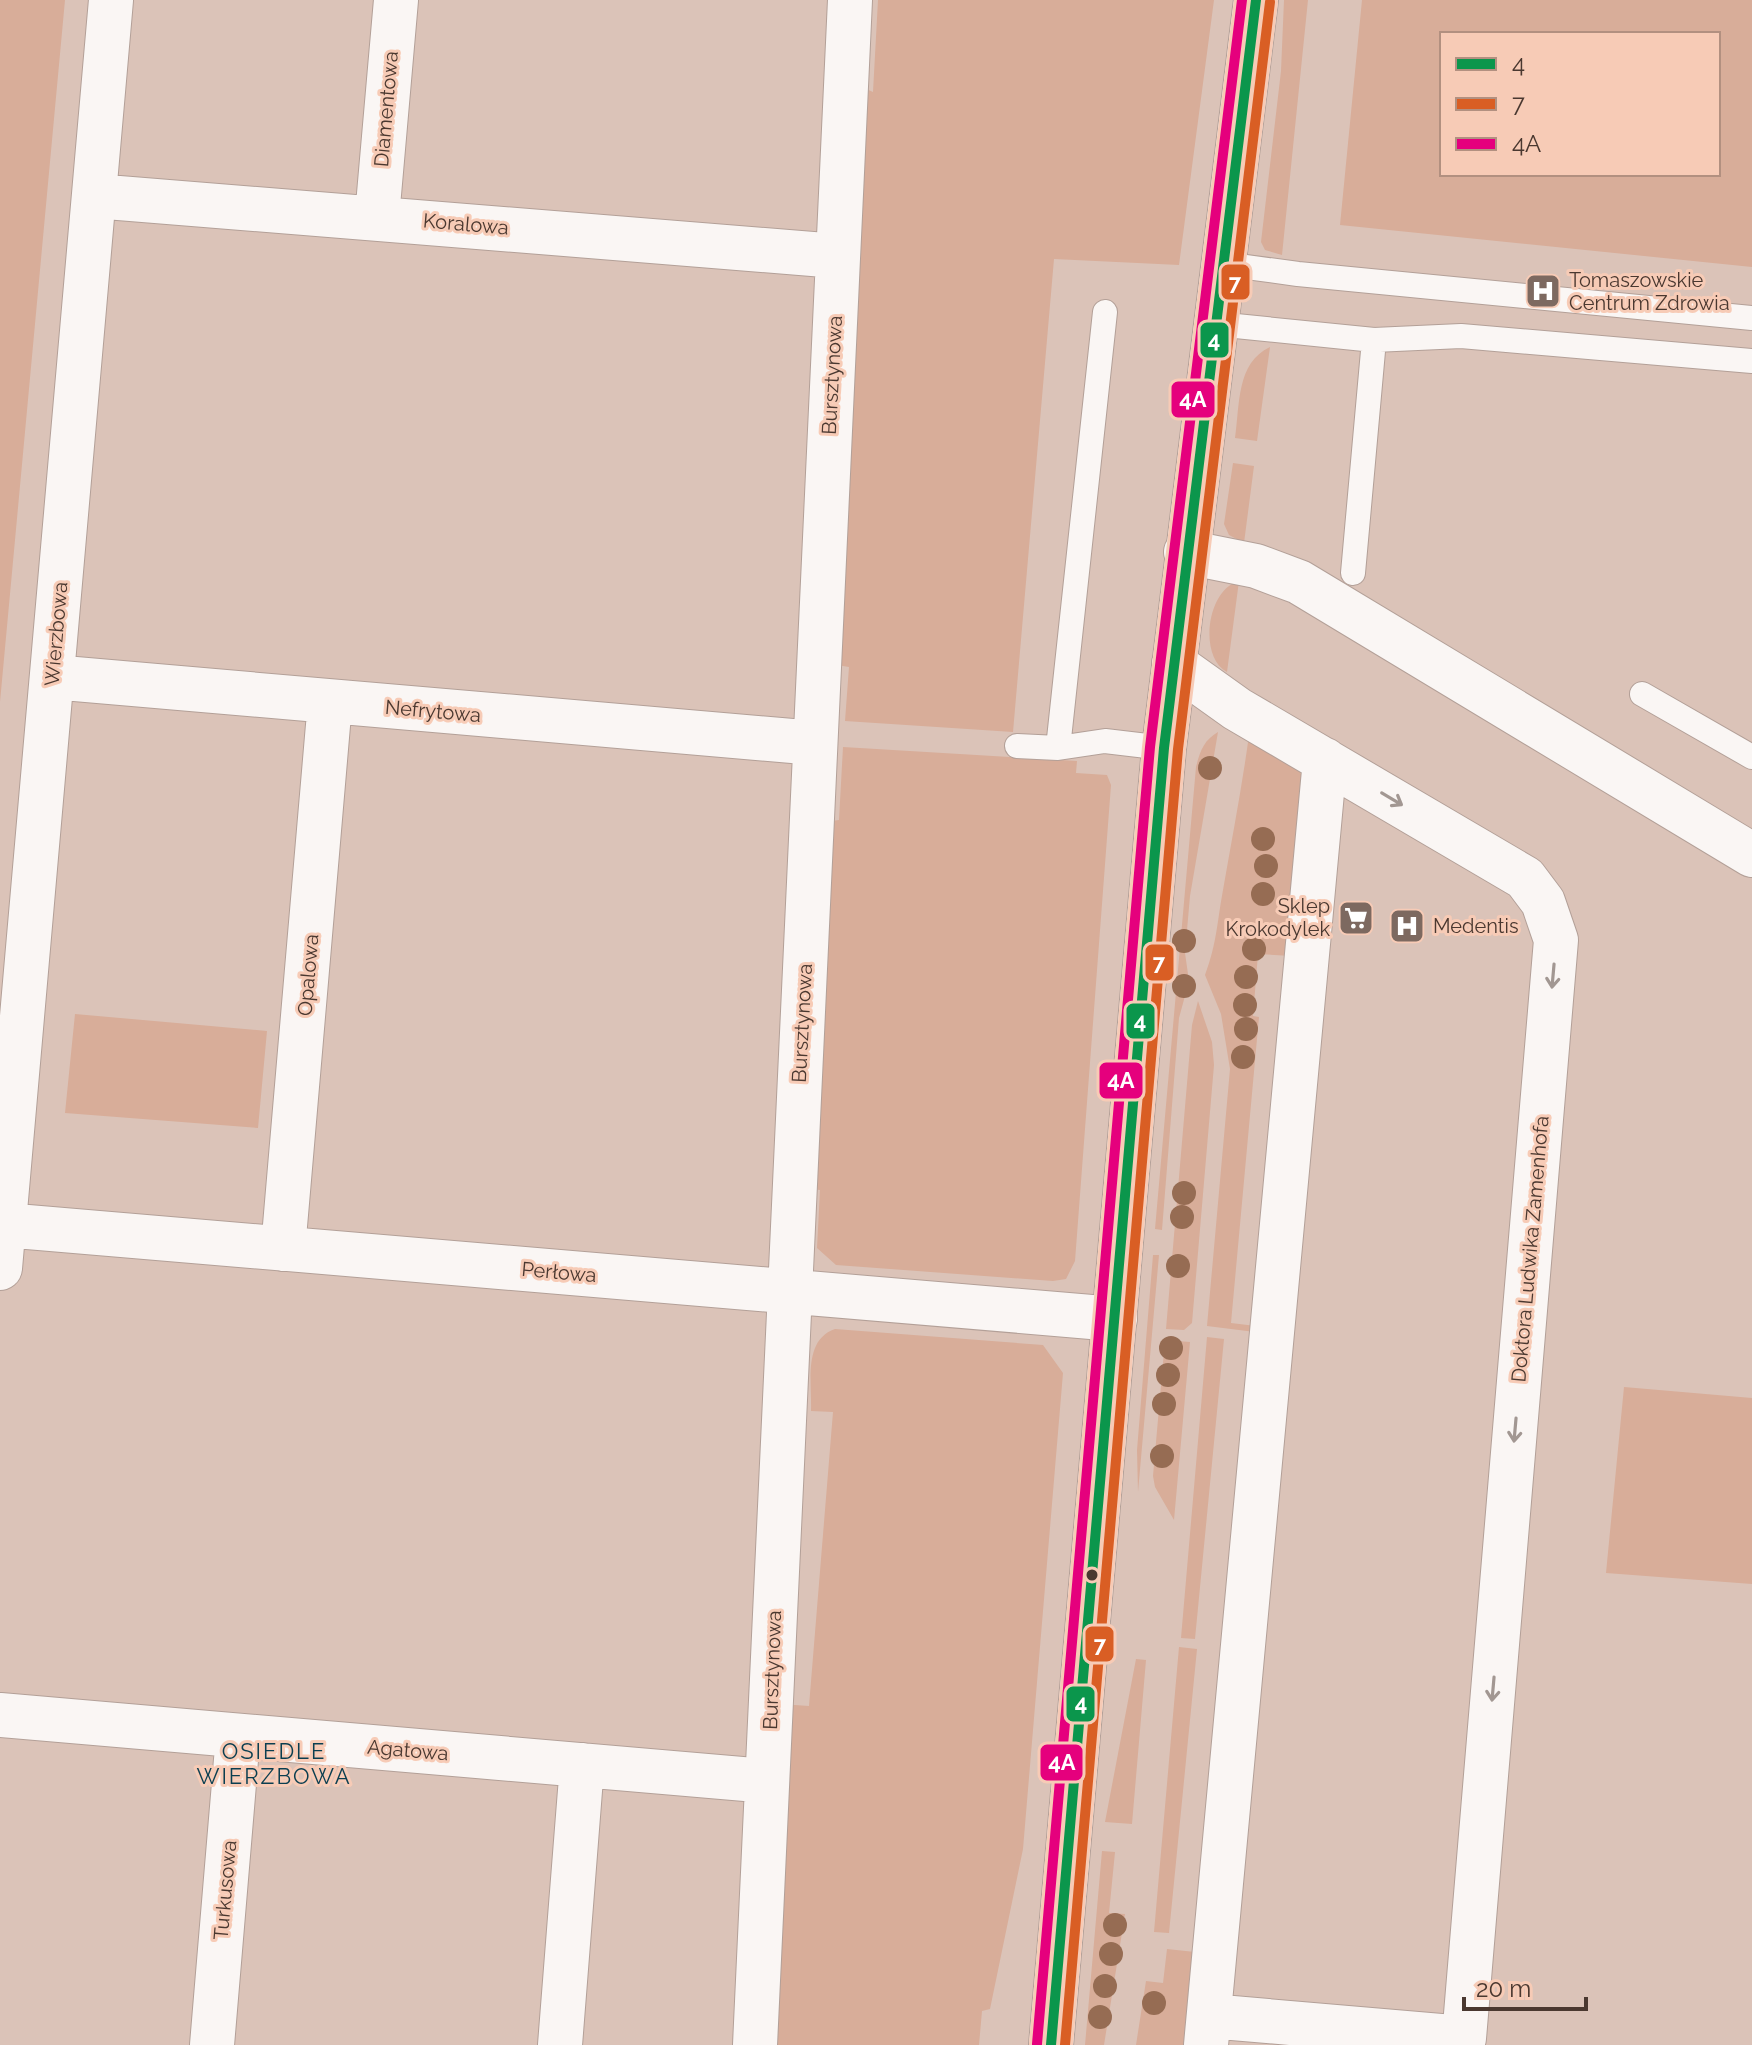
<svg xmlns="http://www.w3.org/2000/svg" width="1752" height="2045" viewBox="0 0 1752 2045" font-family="Raleway,sans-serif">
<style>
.green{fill:#d8ad99;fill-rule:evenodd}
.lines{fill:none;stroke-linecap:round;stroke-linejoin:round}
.service-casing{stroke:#b3a098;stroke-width:26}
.minor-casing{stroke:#b3a098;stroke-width:46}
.tertiary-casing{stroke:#b3a098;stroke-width:46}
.service{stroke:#faf6f4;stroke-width:24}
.minor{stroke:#faf6f4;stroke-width:44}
.tertiary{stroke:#faf6f4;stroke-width:44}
.bus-1-casing{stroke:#f7cbb6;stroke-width:16}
.bus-2-casing{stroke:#f7cbb6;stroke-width:16}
.bus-3-casing{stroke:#f7cbb6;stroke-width:16}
.bus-1{stroke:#0b964c;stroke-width:10}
.bus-2{stroke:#d95e24;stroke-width:10}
.bus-3{stroke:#e5007d;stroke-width:10}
.tree{fill:#966c53}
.oneway{stroke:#a29792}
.bus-dot{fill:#4a3830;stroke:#f7cbb6;stroke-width:3}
.labels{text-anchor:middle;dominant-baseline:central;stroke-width:6;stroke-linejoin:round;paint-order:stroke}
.street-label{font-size:20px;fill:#4a3830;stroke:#f7cbb6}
.poi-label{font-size:20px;fill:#4a3830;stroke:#f7cbb6;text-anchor:start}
.neighbourhood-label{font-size:22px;letter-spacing:2px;fill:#0a3e50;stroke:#f7cbb6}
.line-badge{stroke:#f7cbb6;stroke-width:3}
.badge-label{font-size:22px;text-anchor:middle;font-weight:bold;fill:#fff}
</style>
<rect width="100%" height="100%" fill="#dbc3b8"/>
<path class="green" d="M0,0H65L0,702Z
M878,0H1214L1179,265L1054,259L1013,732L845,721L849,667L837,665L864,88L873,92Z
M1284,0H1308L1282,255L1265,250L1261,242L1281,71Z
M1362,0H1752V267L1340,225ZM1442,34H1718V174H1442Z
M1270,347L1257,441L1235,438C1240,405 1236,363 1270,347Z
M1233,463L1254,466L1244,543L1229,535L1224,524Z
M1239,581L1227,672C1198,657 1207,589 1239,581Z
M1218,732L1190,896L1185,953L1189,981L1179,1018L1162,1230L1155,1229L1196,767C1200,751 1204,740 1218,732Z
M1249,735L1294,761L1307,785L1291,956L1258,954L1253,1016L1259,1017L1231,1323L1256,1326L1255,1332L1207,1326L1230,1069L1221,1014L1205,975C1217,943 1217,922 1223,890C1232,838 1242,787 1249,735Z
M843,747L1077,761L1076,773L1107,775L1111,785L1075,1261L1066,1279L1053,1281L836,1265L817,1248L820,1190L812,1189L831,821L839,820Z
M1198,1001L1212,1042L1214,1065L1192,1323L1184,1330L1166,1329L1192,1025Z
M75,1014L267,1031L258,1128L65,1113Z
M1153,1255H1159L1138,1492L1137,1450Z
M835,1329L1043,1345L1063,1373L1023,1849L990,2009L982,2011L979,2045H768L780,1704L809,1706L833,1412L811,1411C812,1382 803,1340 835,1329Z
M1207,1337L1224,1339L1195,1639L1181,1638Z
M1165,1340L1190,1342L1174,1520L1155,1487L1153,1476Z
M1624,1387L1752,1398V1584L1606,1573Z
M1179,1647L1197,1649L1169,1933L1154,1932Z
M1136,1659L1146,1660L1132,1824L1105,1822Z
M1102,1851L1115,1852L1109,1913L1125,1914L1104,2045H1085Z
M1167,1949L1195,1952L1186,2045H1136L1146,1981L1163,1983Z"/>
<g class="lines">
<defs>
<path id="service" d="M1224,264L1298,274L1752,318
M1216,324L1374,340L1461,336L1752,361
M1353,573L1374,340
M1642,694L1752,757
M1017,746L1058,748L1105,741L1164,748
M1058,748L1105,312"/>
<path id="minor" d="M94,196L837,256
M377,217L396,0
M1186,552L1256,566L1299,582L1752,855
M1174,664L1237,709L1525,878L1543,902L1556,940L1464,2038
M52,677L815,743
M4,1225L1115,1319
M283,1249L330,702
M0,1268L111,0
M0,1715L767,1781
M1209,2016L1464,2038
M212,2045L238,1736
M560,2045L582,1765
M755,2045L850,0
M1206,2045L1325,760"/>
<path id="tertiary" d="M1051,2045L1164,748L1256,0"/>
</defs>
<use href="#service" class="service-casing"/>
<use href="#minor" class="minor-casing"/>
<use href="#tertiary" class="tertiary-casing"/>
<use href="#service" class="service"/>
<use href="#minor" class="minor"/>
<use href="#tertiary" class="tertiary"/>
<defs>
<path id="bus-1" d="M1051,2045L1164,748L1256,0"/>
<path id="bus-2" d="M1065,2045L1178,749L1270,2"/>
<path id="bus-3" d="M1037,2044L1150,747L1242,0"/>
</defs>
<use href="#bus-1" class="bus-1-casing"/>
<use href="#bus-2" class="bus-2-casing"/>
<use href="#bus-3" class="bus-3-casing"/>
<use href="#bus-1" class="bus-1"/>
<use href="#bus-2" class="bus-2"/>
<use href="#bus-3" class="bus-3"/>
</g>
<g class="tree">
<circle cx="1210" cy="768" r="12"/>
<circle cx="1263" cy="839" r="12"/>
<circle cx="1266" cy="866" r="12"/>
<circle cx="1263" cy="894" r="12"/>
<circle cx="1184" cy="941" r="12"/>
<circle cx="1254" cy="949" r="12"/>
<circle cx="1246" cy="977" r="12"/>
<circle cx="1184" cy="986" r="12"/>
<circle cx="1245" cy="1005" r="12"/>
<circle cx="1246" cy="1029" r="12"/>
<circle cx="1243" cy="1057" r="12"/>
<circle cx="1184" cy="1193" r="12"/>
<circle cx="1182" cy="1217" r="12"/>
<circle cx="1178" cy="1266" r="12"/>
<circle cx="1171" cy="1348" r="12"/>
<circle cx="1168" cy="1375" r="12"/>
<circle cx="1164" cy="1404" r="12"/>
<circle cx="1162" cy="1456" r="12"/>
<circle cx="1115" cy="1925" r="12"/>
<circle cx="1111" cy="1954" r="12"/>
<circle cx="1105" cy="1986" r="12"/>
<circle cx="1154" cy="2003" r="12"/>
<circle cx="1100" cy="2017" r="12"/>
</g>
<defs><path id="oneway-shaft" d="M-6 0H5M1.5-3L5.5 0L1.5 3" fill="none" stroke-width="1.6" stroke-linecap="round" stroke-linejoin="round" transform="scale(2)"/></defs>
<g class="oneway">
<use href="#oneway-shaft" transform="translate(1392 799) rotate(31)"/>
<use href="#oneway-shaft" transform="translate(1553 976) rotate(95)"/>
<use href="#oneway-shaft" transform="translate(1515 1430) rotate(95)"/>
<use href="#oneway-shaft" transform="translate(1493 1689) rotate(95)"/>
</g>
<defs>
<symbol id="hospital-square" viewBox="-11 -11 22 22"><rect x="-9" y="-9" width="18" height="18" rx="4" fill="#7d6960" stroke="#f7cbb6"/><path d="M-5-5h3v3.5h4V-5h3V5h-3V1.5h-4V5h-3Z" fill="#fff"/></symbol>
<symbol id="supermarket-square" viewBox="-11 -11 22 22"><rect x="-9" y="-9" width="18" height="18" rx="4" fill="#7d6960" stroke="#f7cbb6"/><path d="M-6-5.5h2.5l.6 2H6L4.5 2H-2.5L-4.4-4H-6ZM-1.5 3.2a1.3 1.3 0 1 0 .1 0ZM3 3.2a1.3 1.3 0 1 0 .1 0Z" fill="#fff"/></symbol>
</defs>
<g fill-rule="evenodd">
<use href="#hospital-square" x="1523" y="271" width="40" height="40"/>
<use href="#supermarket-square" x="1336" y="898" width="40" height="40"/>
<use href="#hospital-square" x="1387" y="906" width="40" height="40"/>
</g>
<circle class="bus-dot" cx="1092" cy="1575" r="7"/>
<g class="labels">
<g class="street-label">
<text transform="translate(386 109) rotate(-85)">Diamentowa</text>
<text transform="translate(466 224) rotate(5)">Koralowa</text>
<text transform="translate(832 375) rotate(-87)">Bursztynowa</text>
<text transform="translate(56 634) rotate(-85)">Wierzbowa</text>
<text transform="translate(433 711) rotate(5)">Nefrytowa</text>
<text transform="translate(308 975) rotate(-85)">Opalowa</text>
<text transform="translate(802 1023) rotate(-87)">Bursztynowa</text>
<text transform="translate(1530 1249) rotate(-85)">Doktora Ludwika Zamenhofa</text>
<text transform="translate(559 1272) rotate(5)">Perłowa</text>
<text transform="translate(772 1670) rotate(-88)">Bursztynowa</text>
<text transform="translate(408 1750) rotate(5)">Agatowa</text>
<text transform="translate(225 1890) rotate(-85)">Turkusowa</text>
</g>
<g class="poi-label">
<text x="1569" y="280">Tomaszowskie<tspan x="1569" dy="23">Centrum Zdrowia</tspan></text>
<text x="1330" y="906" text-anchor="end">Sklep<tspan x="1330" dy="23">Krokodylek</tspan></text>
<text x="1433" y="926">Medentis</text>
</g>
<g class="neighbourhood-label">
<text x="274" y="1751">OSIEDLE<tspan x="274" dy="25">WIERZBOWA</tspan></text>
</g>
</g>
<g class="line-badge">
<rect x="1220" y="263" width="31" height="38" rx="8" fill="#d95e24"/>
<rect x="1199" y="321" width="31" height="38" rx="8" fill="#0b964c"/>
<rect x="1170" y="380" width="46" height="39" rx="8" fill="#e5007d"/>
<rect x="1144" y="943" width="31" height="39" rx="8" fill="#d95e24"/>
<rect x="1125" y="1002" width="31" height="38" rx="8" fill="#0b964c"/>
<rect x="1098" y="1061" width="46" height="39" rx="8" fill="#e5007d"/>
<rect x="1084" y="1625" width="31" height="38" rx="8" fill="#d95e24"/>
<rect x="1065" y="1685" width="31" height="38" rx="8" fill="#0b964c"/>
<rect x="1039" y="1743" width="45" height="39" rx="8" fill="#e5007d"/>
</g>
<g class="badge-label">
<text x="1235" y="290">7</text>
<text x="1214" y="348">4</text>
<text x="1193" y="407">4A</text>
<text x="1159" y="970">7</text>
<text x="1140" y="1029">4</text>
<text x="1121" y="1088">4A</text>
<text x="1100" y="1652">7</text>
<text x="1081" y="1711">4</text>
<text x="1062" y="1770">4A</text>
</g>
<rect x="1440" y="32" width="280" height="144" fill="#f7cbb6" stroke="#b29080" stroke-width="2"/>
<rect x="1456" y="58" width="40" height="12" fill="#0b964c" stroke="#b29080" stroke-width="2"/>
<text x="1512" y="72" font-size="24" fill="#4a3830">4</text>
<rect x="1456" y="98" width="40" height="12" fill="#d95e24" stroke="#b29080" stroke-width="2"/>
<text x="1512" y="112" font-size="24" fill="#4a3830">7</text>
<rect x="1456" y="138" width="40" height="12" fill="#e5007d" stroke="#b29080" stroke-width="2"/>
<text x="1512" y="152" font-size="24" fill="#4a3830">4A</text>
<path d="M1464 1997v12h122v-12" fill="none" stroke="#4a3830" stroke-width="4"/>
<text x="1476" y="1997" font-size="24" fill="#4a3830" stroke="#f7cbb6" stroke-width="6" paint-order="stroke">20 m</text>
</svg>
